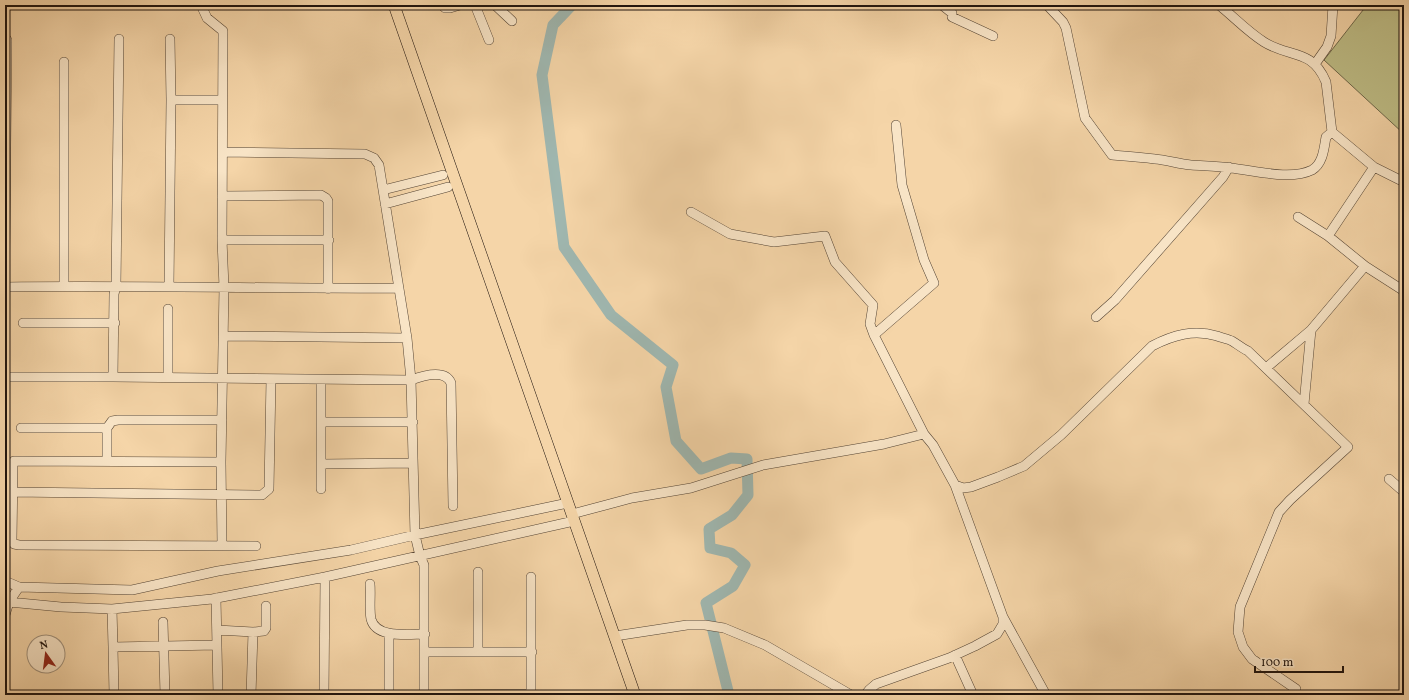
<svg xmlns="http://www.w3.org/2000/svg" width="1409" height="700" viewBox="0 0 1409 700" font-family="Vollkorn,serif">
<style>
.green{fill:#bebd86;stroke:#6e684a}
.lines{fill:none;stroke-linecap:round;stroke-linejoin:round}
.river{stroke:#9fb7b0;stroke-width:11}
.minor-casing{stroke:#544434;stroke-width:10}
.major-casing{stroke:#1f140e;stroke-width:12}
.minor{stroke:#f8e4c6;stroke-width:9}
.major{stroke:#f5d5a8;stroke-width:11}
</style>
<rect width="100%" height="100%" fill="#f5d5a8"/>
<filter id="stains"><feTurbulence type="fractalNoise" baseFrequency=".005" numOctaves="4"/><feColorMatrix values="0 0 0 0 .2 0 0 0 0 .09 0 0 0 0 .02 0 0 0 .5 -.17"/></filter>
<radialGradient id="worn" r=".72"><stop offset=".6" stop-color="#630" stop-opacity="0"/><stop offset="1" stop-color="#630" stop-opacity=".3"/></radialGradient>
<path class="green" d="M1367,5H1404V134L1324,60Z"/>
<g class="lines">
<path class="river" d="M572,5L553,25L542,75L564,247L611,315L673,365L666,387L676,441L701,469L731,458L747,459L748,495L732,515L709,529L710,548L731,553L745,565L733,586L706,603L729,695"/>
<defs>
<path id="minor" d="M201,5L207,18L223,31L222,240L224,287L221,462L222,546
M442,5L445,8H450L460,5
M475,5L489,40
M495,5L512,21
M942,5L952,13V17L993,36
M1047,5L1063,22L1066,28L1085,118L1112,155C1126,156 1141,157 1155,159C1167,160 1179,164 1191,165C1204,166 1217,166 1230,168C1253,170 1290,181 1312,170C1323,164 1324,148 1326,137L1332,132L1326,82C1312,48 1289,58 1264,42C1248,32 1234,17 1219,5
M5,37L7,40L5,251
M1315,64L1327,47L1331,36L1333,5
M171,100H222
M1332,132L1374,167L1404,182
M223,152L365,154L374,158L379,165L407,338L411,380L415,535L420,556L424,565V695
M383,190L443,175
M222,196L321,195L326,198L328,201V289
M385,204L448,187
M691,212L730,234L774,242L825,236L835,262L873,305L870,324L874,335L924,434L933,445L955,485L963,488L971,487L998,477L1024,466L1061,435L1152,346C1173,335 1194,329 1217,336C1222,338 1228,339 1232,341C1237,344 1242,348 1248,351L1348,447L1290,500L1279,512L1240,607L1238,632L1243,647L1252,659L1296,689
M1298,217L1328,236
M222,240H329
M1365,266L1404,291
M64,286V62
M5,287C136,285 267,289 398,288
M169,287L171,100L170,39
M1096,317L1115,300L1223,177L1229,167
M23,323H115
M874,335L934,283L924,260L902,185L896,125
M223,336L407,338
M1266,368L1311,330
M5,377H113L411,380C422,376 445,369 451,383L453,506
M113,377L114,294L116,286L119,39
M168,377V309
M1304,404L1311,330L1365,266L1328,236L1374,167
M321,422H413
M21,428H107
M107,461V428L112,421L118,420H222
M221,462L14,461L13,464L12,541L14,544L19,545L256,546
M321,464L413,463
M1389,479L1404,492
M321,489V380
M12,492L262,495L269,489L271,379
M572,514L632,498L691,488L763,465L884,444L924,434
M5,581L19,587L132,590L218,571L351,550L415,535L568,503
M370,584C371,595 369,609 371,619C376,639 409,634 425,634
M216,598L218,695
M5,601L9,602L61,607L112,609L212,599L325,577L574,521
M112,609L113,647L217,645
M5,615L9,602L19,587
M1003,617L1046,695
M163,622L165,695
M217,630L253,632L264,631L266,628V606
M615,636L687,625H705L724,628L765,645L851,695
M113,647L114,695
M478,651V572
M425,652H532
M955,655L973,695
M251,695L253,632
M324,695L325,577
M389,695V634
M424,695L531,694
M531,695V577
M865,695L869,690L876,684L949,658L975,646L997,634L1003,624V617L955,485"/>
<path id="major" d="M394,5L635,695"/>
</defs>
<use href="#minor" class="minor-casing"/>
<use href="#major" class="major-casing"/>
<use href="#minor" class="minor"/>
<use href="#major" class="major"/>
</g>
<rect width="1409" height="700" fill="none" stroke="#f5d5a8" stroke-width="20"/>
<rect x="6" y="6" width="1397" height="688" fill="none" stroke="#1f140e" stroke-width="2"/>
<rect x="10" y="10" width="1389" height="680" fill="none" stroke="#1f140e"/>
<g transform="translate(46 654) rotate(346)"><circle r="19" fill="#f8e4c6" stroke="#a1917c"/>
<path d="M0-3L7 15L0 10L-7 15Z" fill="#8f2418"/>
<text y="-6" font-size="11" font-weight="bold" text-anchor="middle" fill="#1f140e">N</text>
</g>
<path d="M1255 666v6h88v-6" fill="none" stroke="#1f140e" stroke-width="2"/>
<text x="1261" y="666" font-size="12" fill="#1f140e" stroke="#f8e4c6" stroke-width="3" paint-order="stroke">100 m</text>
<rect width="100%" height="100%" filter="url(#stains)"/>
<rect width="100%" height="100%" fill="url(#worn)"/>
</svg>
